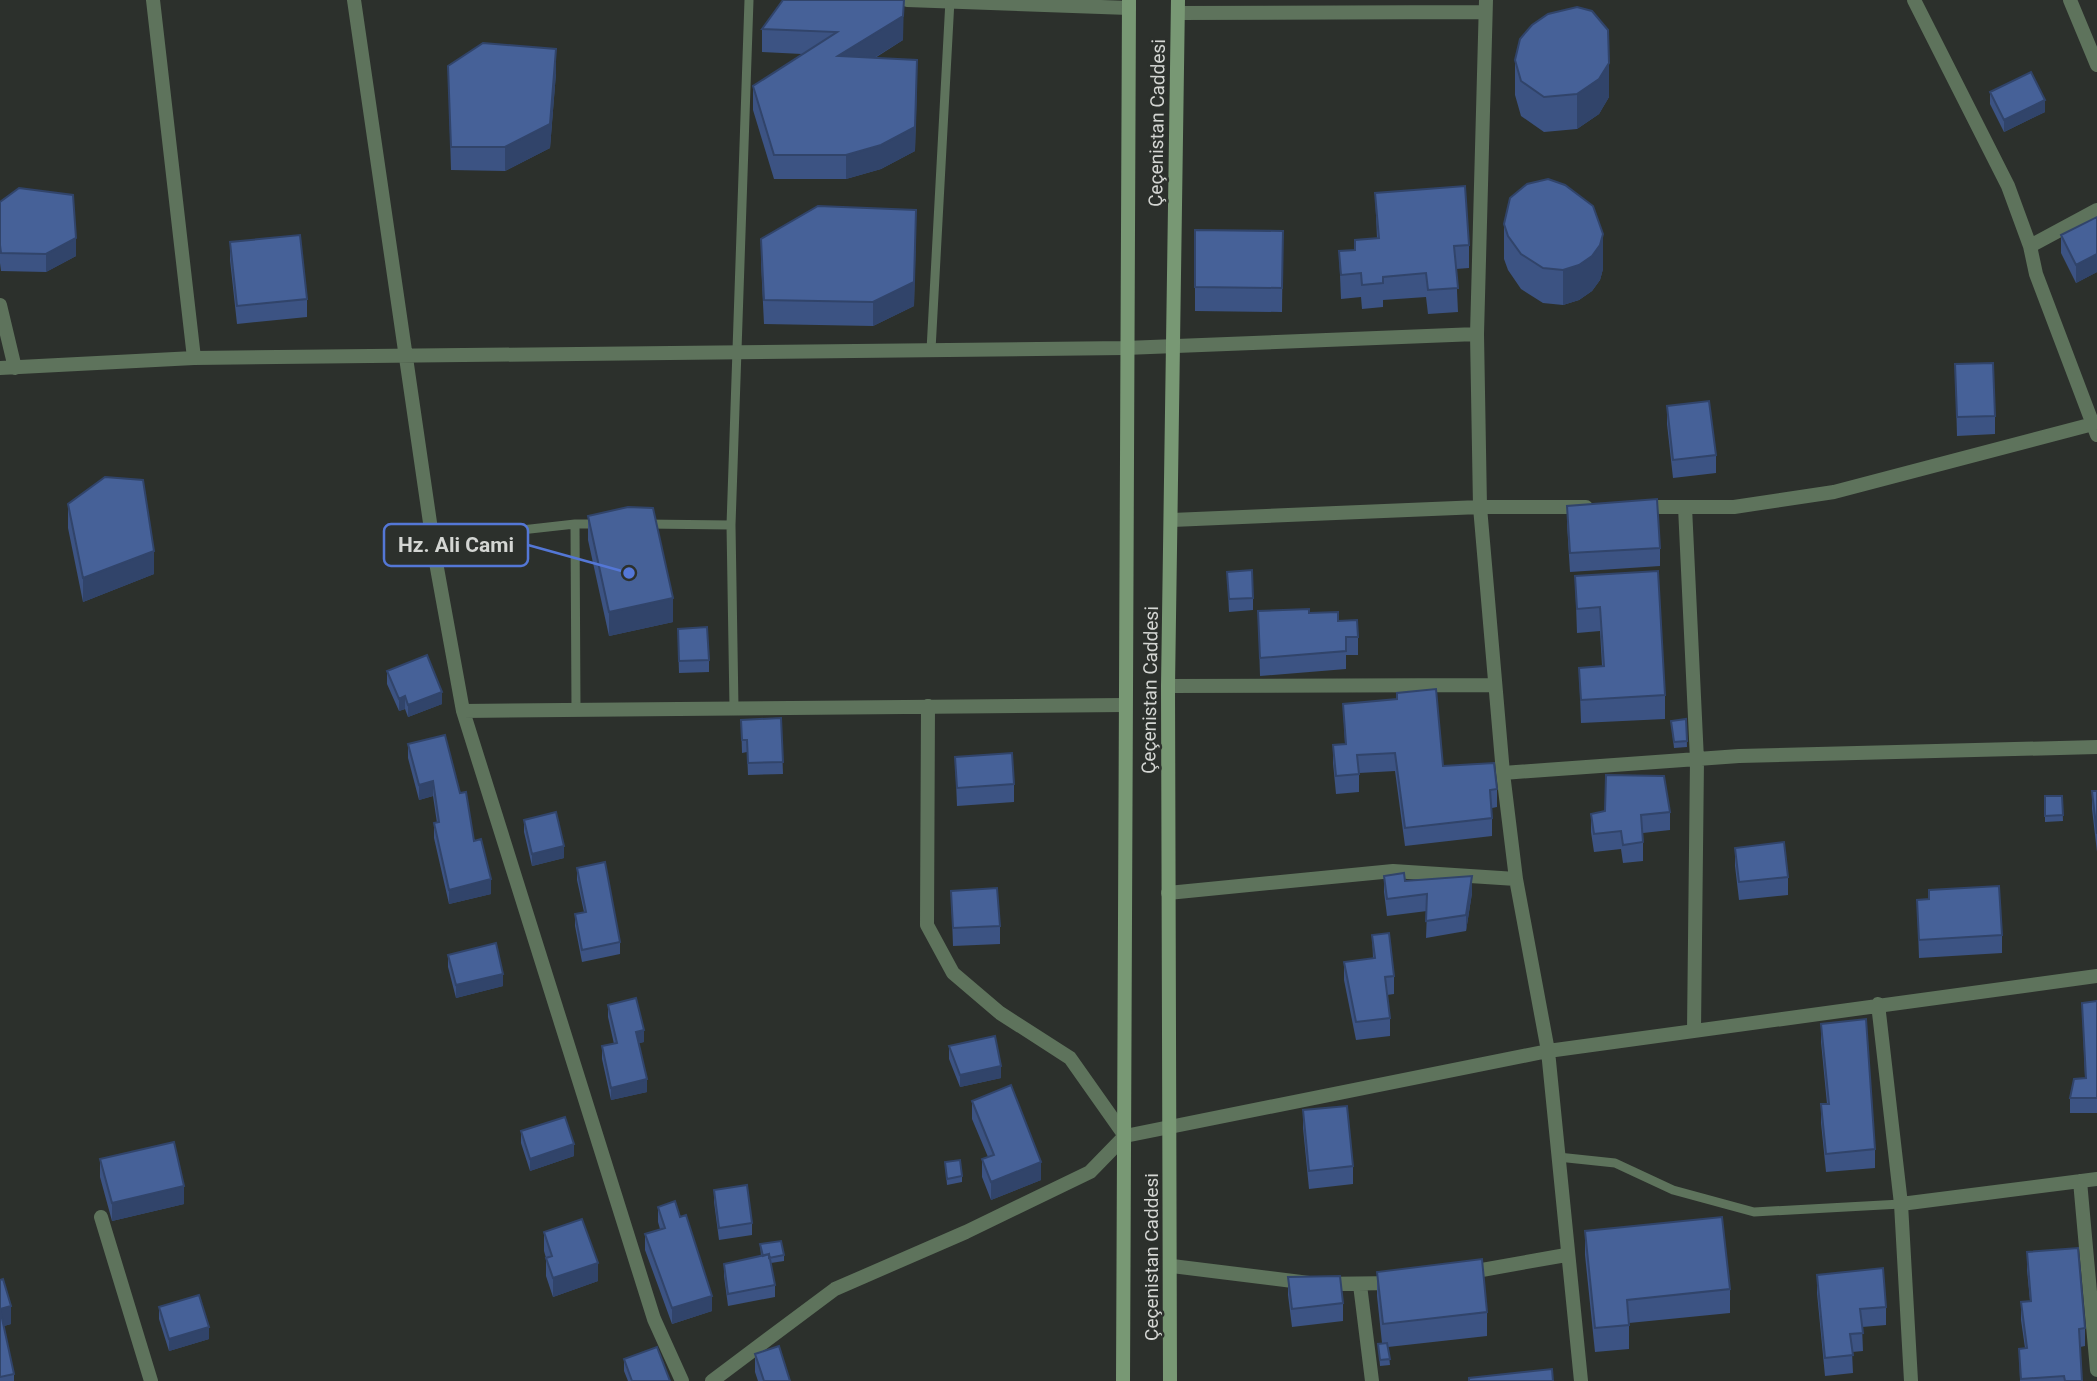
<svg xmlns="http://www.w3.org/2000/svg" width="2097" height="1381" viewBox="0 0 2097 1381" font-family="Roboto,sans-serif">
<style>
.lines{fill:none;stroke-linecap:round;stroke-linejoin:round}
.lane{stroke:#5e735c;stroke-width:9}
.street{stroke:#5e735c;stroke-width:14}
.secondary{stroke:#789874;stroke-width:14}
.wall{fill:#3c5383}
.shaded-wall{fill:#31446a}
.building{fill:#466198;stroke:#31446a;stroke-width:2}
.labels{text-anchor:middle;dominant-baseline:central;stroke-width:5;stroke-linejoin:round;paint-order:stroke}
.street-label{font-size:19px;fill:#d4d6d3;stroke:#2c302c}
.leader{fill:none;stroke:#5477d6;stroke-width:2.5}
.callout-dot{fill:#5477d6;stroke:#2c302c;stroke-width:2.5}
.callout{fill:#2c302c;stroke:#5477d6;stroke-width:2.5}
.callout-label{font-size:21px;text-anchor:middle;font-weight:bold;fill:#d4d6d3}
</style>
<rect width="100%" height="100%" fill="#2c302c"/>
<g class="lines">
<path class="lane" d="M931,350L950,0
M575,524L576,710
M645,524L731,525
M433,540L575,524H600
M734,708L731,525L749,0
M1558,1157L1615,1163L1673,1190L1754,1212L1901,1204"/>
<path class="street" d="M153,0L194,358L1125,348L1477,334
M354,0L435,557L463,711L654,1319L682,1381
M907,0L1129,8
M1486,0L1477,334L1480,507L1503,773L1516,879L1548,1051L1581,1381
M1914,0L2008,186L2030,246
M2070,0L2097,65
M1178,13L1484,12
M2097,210L2030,246L2036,274L2097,435
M0,305L15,368
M0,368L194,358
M1638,507H1734L1834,492L2093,424
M1685,507L1697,760L1694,1031
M1172,520L1480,507H1586
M1168,686L1494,685
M928,706L927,925L953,973L1000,1013L1070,1058L1125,1136
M463,711L1124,705
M1503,773L1739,756L2097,747
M1168,893L1393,871L1516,879
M1878,1004L1901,1204L1911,1381
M2080,1181L2097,1370
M1901,1204L2097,1179
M101,1217L151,1381
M1172,1266L1317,1284L1397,1283
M1465,1273L1566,1255
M1360,1285L1372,1381
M712,1381L835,1289L966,1232L1090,1172L1125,1136L1548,1051L2097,976"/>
<path class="secondary" d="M1123,1381L1129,0
M1170,1381L1168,686L1178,0"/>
</g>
<path class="wall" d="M783,0L903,40L875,58L917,83L915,151L881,169L846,179H774L753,110V86L802,54L762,52V29Z
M1515,60L1609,97L1599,114L1577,129L1544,132L1521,116L1515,95Z
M448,66L556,73L550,148L505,171L451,170Z
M1990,92L2045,112L2004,132L1990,104Z
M1375,193L1469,245V268L1456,269L1458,312L1428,314L1426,297L1383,300V307L1362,309L1361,297L1341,299L1339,251L1355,250V240L1377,238Z
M0,202L76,256L46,272L1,271L0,263Z
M2097,217V272L2076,283L2061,253V235Z
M1504,224L1603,269L1600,280L1592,291L1579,300L1563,305L1543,303L1521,289L1508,270L1504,259Z
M1195,230L1283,231L1282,312L1195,311Z
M916,233L914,306L873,326L764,324L761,263V239Z
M230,242L307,299V317L237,324L230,260Z
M1955,364L1995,416V434L1957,436Z
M1667,406L1716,455V473L1673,478L1667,424Z
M68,504L154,574L83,602L68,528Z
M1567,506L1660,548V566L1570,572L1567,524Z
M588,516L673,622L609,636L588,540Z
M1227,572L1253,598V610L1229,612Z
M1575,576L1665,695V719L1581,723L1579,668L1602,666L1600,631L1577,633Z
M1258,611L1309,613L1338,621L1358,637V655H1346V669L1260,676Z
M678,641L709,660V672L679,673Z
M387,671L442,704L408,717L405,709L399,711L387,684Z
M1397,693L1443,766L1497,789V807L1492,808V836L1405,846L1395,771L1359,773V792L1336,794L1333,763V745L1345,744L1343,704L1397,699Z
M781,718L783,774L748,775L747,752L742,753L741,720Z
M1686,719L1687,747L1674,748L1671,721Z
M408,744L460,793L491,894L449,904L434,838V823H437L433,796L419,800L408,758Z
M955,757L1014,784V802L957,806Z
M2092,791H2097V852L2092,809Z
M2045,796H2062L2063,821L2045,822Z
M1670,812V830L1643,833V861L1623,863L1621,849L1594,852L1591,832V814Z
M524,820L564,858L532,866L524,832Z
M1735,848L1788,877V895L1739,900L1735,866Z
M577,868L620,942V954L582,962L575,926V914L584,912L577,880Z
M1384,876L1405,881L1472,893L1466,931L1426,938L1427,911L1387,916L1384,892Z
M951,891L1000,926V944L953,946Z
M1917,900L2002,935V953L1919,958Z
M1372,935L1394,976V994L1387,995L1390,1018V1036L1356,1040L1344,980V962L1373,958Z
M448,955L503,986L456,998L448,967Z
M2097,1001V1113H2070V1098L2085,1078L2082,1003Z
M608,1005L644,1042L639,1043L647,1092L611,1100L602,1059V1046L614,1044L608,1017Z
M1821,1024L1875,1149V1168L1826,1172L1821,1123V1104H1827L1821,1042Z
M949,1046L1001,1078L960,1087L949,1059Z
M972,1101L1041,1180L991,1200L982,1177V1159L988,1157L972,1119Z
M1303,1110L1353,1166V1184L1309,1189L1303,1128Z
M521,1131L574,1156L530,1171L521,1143Z
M100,1159L184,1204L112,1221L100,1177Z
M945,1162L962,1176V1182L947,1185Z
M714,1190L752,1223V1235L719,1240L714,1202Z
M658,1207L680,1217L712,1311L672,1324L645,1250V1234L660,1229L658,1222Z
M1585,1231L1730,1289V1313L1629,1323V1349L1595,1352L1585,1255Z
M544,1232L598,1281L553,1297L546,1276V1258L544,1251Z
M760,1244L784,1255V1261L771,1263L775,1285V1297L728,1306L724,1276V1264L761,1256Z
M2027,1252L2085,1328V1346L2080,1347L2082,1381H2020L2019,1349L2025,1348L2021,1320V1302L2030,1301L2027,1270Z
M1377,1272L1487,1312V1336L1388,1347L1390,1365L1380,1366L1378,1344L1382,1343L1377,1296Z
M1817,1275L1886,1307V1325L1862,1327L1863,1351L1852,1352L1853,1373L1825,1376L1817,1293Z
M1288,1277L1343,1303V1321L1292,1327L1288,1295Z
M0,1280L11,1324L4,1326L14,1374V1381H0Z
M159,1307L209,1339L169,1351L159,1319Z
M755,1354L790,1381H758L755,1372Z
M624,1359L670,1381H628L624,1371Z"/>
<path class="shaded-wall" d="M904,0L903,40L838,80V56Z
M556,49V73L550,148L505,171V147Z
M917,60L915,151L881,169L846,179V155Z
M1609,63V97L1599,114L1577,129V94Z
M2045,100V112L2004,132V120Z
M916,210L914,306L873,326V302Z
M1603,234V269L1600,280L1592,291L1579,300L1563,305V270Z
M76,238V256L46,272V254Z
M2097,254V272L2076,283V265Z
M154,551V574L83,602V578Z
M673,598V622L609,636V612Z
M442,692V704L408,717V705Z
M405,696V709L399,711V699Z
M433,781V796L419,800V785Z
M564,846V858L532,866V854Z
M1472,876V893L1466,931V915Z
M491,879V894L449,904V890Z
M503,974V986L456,998V985Z
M644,1030V1042L636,1044V1032Z
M1001,1066V1078L960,1087V1075Z
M647,1079V1092L611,1100V1088Z
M574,1144V1156L530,1171V1159Z
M1041,1162V1180L991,1200V1182Z
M184,1186V1204L112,1221V1203Z
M598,1263V1281L553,1297V1278Z
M712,1296V1311L672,1324V1308Z
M11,1306V1324L0,1327V1309Z
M209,1327V1339L169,1351V1339Z"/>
<path class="building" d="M783,0H904L903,16L838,56L917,60L915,127L881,145L846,155H774L753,86L837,32L762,29Z
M1577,7L1592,11L1608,30L1609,63L1599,79L1577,94L1544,97L1521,81L1515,60L1520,39L1532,25L1548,14Z
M483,43L556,49L550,124L505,147H451L448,66Z
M2031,72L2045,100L2004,120L1990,92Z
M1548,179L1565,185L1593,206L1603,234L1600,245L1592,256L1579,265L1563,270L1543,268L1521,254L1508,236L1504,224L1510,198L1527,184Z
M1465,186L1469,245L1454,246L1458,288L1428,290L1426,273L1383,277V283L1362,285L1361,273L1341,275L1339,251L1355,250V240L1379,238L1375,193Z
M19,188L73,195L76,238L46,254L1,253L0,245V202Z
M818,206L916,210L914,282L873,302L764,300L761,239Z
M2097,217V254L2076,265L2061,235Z
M1195,230L1283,231L1282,288L1195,287Z
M300,235L307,299L237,306L230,242Z
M1993,363L1995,416L1957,417L1955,364Z
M1709,401L1716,455L1673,460L1667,406Z
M105,477L143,480L154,551L83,578L68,504Z
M1657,499L1660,548L1570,553L1567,506Z
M628,507L653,508L673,598L609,612L588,516Z
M1252,570L1253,598L1229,599L1227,572Z
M1658,571L1665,695L1581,700L1579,668L1604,666L1600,607L1577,609L1575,576Z
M1309,609V613L1338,612V621L1357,620L1358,637H1346V651L1260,658L1258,611Z
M707,627L709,660L679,661L678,629Z
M427,655L442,692L408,705L405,696L399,699L387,671Z
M1436,689L1443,766L1494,763L1497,789L1490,790L1492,818L1405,828L1395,753L1357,755L1359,774L1336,776L1333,745L1346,744L1343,704L1397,699V693Z
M781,718L783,762L748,763L747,740H742L741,720Z
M1686,719L1687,741L1674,742L1671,721Z
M445,735L460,793L466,792L474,841L481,839L491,879L449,890L434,823L439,822L433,781L419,785L408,744Z
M1012,753L1014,784L957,788L955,757Z
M1606,775L1664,776L1670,812L1641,815L1643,842L1623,845L1621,831L1594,834L1591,814L1605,811Z
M2092,791H2097V834Z
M2045,796H2062L2063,815L2045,816Z
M556,812L564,846L532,854L524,820Z
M1784,842L1788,877L1739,882L1735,848Z
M605,862L620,942L582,950L575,914L586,912L577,868Z
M1404,873L1405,881L1472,876L1466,915L1426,921L1427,894L1387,899L1384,876Z
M1999,886L2002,935L1919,940L1917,900L1929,899V890Z
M997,888L1000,926L953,928L951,891Z
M1389,933L1394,976L1385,977L1390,1018L1356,1022L1344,962L1375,958L1372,935Z
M496,943L503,974L456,985L448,955Z
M636,998L644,1030L636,1032L647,1079L611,1088L602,1046L617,1043L608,1005Z
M2097,1001V1098H2070L2074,1079L2086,1078L2082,1003Z
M1866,1019L1875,1149L1826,1154L1821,1104H1829L1821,1024Z
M995,1036L1001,1066L960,1075L949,1046Z
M1011,1085L1041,1162L991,1182L982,1159L994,1155L972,1101Z
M1347,1106L1353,1166L1309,1171L1303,1110Z
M565,1117L574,1144L530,1159L521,1131Z
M174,1142L184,1186L112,1203L100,1159Z
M960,1160L962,1176L947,1179L945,1162Z
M747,1185L752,1223L719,1228L714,1190Z
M675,1201L680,1217L686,1215L712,1296L672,1308L645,1234L665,1228L658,1207Z
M1722,1217L1730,1289L1627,1300L1629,1325L1595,1328L1585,1231Z
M582,1219L598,1263L553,1278L546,1258L552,1256L544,1232Z
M781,1241L784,1255L769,1258V1254L763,1256L760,1244Z
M2078,1248L2085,1328L2079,1329L2082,1381H2065L2064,1376L2021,1379L2019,1349L2027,1348L2021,1302L2031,1301L2027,1252Z
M769,1254L775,1285L728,1294L724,1264Z
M1482,1259L1487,1312L1383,1324L1377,1272Z
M1883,1268L1886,1307L1860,1309L1863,1333L1850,1334L1853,1355L1825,1358L1817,1275Z
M1340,1276L1343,1303L1292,1309L1288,1277Z
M3,1279L11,1306L0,1309L14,1374L0,1377V1280Z
M199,1295L209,1327L169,1339L159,1307Z
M1387,1343L1390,1359L1380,1360L1378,1344Z
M779,1346L790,1381H764L755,1354Z
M657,1347L670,1381H632L624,1359Z
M1552,1369L1553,1381H1469V1378Z"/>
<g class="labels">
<g class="street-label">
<text transform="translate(1157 123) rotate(-89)">Çeçenistan Caddesi</text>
<text transform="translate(1150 690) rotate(-89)">Çeçenistan Caddesi</text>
<text transform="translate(1151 1257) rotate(-90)">Çeçenistan Caddesi</text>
</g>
</g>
<path class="leader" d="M629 573L528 545"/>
<circle class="callout-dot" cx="629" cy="573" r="7"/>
<rect class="callout" x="384" y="524" width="144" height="42" rx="7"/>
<g class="callout-label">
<text x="456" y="552">Hz. Ali Cami</text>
</g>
</svg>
